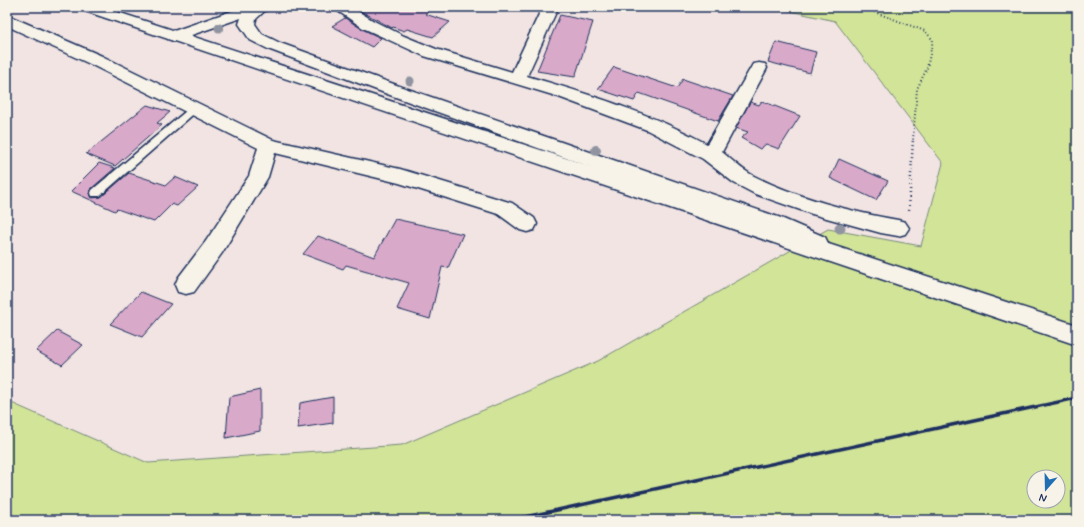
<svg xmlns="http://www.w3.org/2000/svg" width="1084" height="527" viewBox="0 0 1084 527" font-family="Mynerve,sans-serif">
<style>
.green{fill:#d2e498;stroke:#768a7b;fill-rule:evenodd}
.building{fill:#d9a9ca;stroke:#1b2f5e}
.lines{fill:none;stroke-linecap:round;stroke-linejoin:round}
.lane-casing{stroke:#1b2f5e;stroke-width:3}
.street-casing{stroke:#1b2f5e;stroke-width:3}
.secondary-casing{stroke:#1b2f5e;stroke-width:3}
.highway-casing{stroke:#1b2f5e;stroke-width:3}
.path-far1{stroke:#1b2f5e;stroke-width:2;stroke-dasharray:1 2.5;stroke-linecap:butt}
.path{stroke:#1b2f5e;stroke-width:2.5;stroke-dasharray:1 3;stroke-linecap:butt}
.lane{fill:#f7f3e8;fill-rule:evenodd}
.street{fill:#f7f3e8;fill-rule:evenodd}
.secondary{fill:#f7f3e8;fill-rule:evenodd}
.highway{fill:#f7f3e8;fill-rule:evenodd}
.rail{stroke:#1b2f5e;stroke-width:3.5}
.tree{fill:#9094a0}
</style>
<rect width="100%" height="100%" fill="#f1e4e2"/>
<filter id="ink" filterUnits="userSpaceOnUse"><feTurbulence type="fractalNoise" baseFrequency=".025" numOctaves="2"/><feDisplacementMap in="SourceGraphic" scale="8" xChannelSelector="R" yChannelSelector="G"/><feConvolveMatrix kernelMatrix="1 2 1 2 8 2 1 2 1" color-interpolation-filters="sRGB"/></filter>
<g filter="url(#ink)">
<path class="green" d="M772,7H1077V520H7V401L148,463L402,445L598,361L828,229L921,246L943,163L835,21ZM1034,477H1058V501H1034Z"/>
<path class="building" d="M364,7H434L425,14L450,22L433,37L407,29L404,31L393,27L392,28L359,10Z
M560,15L593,22L575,77L537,71Z
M345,18L362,29L381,38L372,47L332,26Z
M776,42L816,52L810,73L768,62Z
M614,67L677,88L683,79L733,96L718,121L639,93L634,101L598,89Z
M762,101L800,116L779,149L766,144L760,149L741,138L748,132L736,128L750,102L759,105Z
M147,105L170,112L157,123L162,125L115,166L86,154Z
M839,159L888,181L876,200L830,178Z
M99,163L115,168L91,189L90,193L92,198L101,197L129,173L166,185L175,177L198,187L177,206L172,204L154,222L117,209L115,211L71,191Z
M395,219L463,234L448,268L442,267L430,319L397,309L409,283L346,265L343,269L303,254L318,236L374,257Z
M141,292L171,304L142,337L110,324Z
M57,331L83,345L62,365L36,351Z
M260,390V431L226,438L229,397Z
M333,397V423L298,428L300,403Z"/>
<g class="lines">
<defs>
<path id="lane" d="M195,105L200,108L198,110L100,196H92L91,193L92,190L192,106Z"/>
<path id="street" d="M332,7H351L374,21L404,36L436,49L512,72L541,10L543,7H555L557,10L527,76C588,94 651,113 707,144L753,64L759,63L765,64L767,68L722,152C732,160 742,170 754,176C795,197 852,212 898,220L905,222L909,228L905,234L898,236L881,233L812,214L755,194L734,183L703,159L647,130L556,96L424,56L363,28Z
M7,15L102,56L273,140L400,169L512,203L534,218L537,224L534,230L527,232L520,230L498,214L399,183L275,153L268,177L222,253L194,292L186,294L178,292L175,285L178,278L206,241L249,176L258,148L90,64L7,26Z"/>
<path id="secondary" d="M243,7H269L256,19L255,24L262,34L280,43L402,87L781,218L825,237L828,243L825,249C809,254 782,236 767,230L390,95L268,49L250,40L239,24L241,18L174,41L168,39L166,36L168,33Z"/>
<path id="highway" d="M79,7H102L1077,325V345L82,10Z"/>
</defs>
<use href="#lane" class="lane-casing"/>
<use href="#street" class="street-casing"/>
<use href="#secondary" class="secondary-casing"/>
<use href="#highway" class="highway-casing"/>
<path class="path-far1" d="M861,7L925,31L933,40L927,68L917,89L913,140"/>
<path class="path" d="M909,210L913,139"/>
<use href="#lane" class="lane"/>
<use href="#street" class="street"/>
<use href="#secondary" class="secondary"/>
<use href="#highway" class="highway"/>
<path class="rail" d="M511,520L1077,398"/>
</g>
<g class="tree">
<circle cx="219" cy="28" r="4.5"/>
<circle cx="410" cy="81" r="4.5"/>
<circle cx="596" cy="150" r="5"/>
<circle cx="840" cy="228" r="5.5"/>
</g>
</g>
<rect width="1084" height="527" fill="none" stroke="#f7f3e8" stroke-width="24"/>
<rect x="12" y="12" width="1060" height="503" fill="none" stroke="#1b2f5e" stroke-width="1.5" filter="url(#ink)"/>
<g transform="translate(1046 489) rotate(200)"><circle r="19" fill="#f7f3e8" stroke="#9fa5b1"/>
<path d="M0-3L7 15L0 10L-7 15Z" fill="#1f6fb2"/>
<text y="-6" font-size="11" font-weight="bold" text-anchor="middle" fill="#1b2f5e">N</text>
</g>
</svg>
